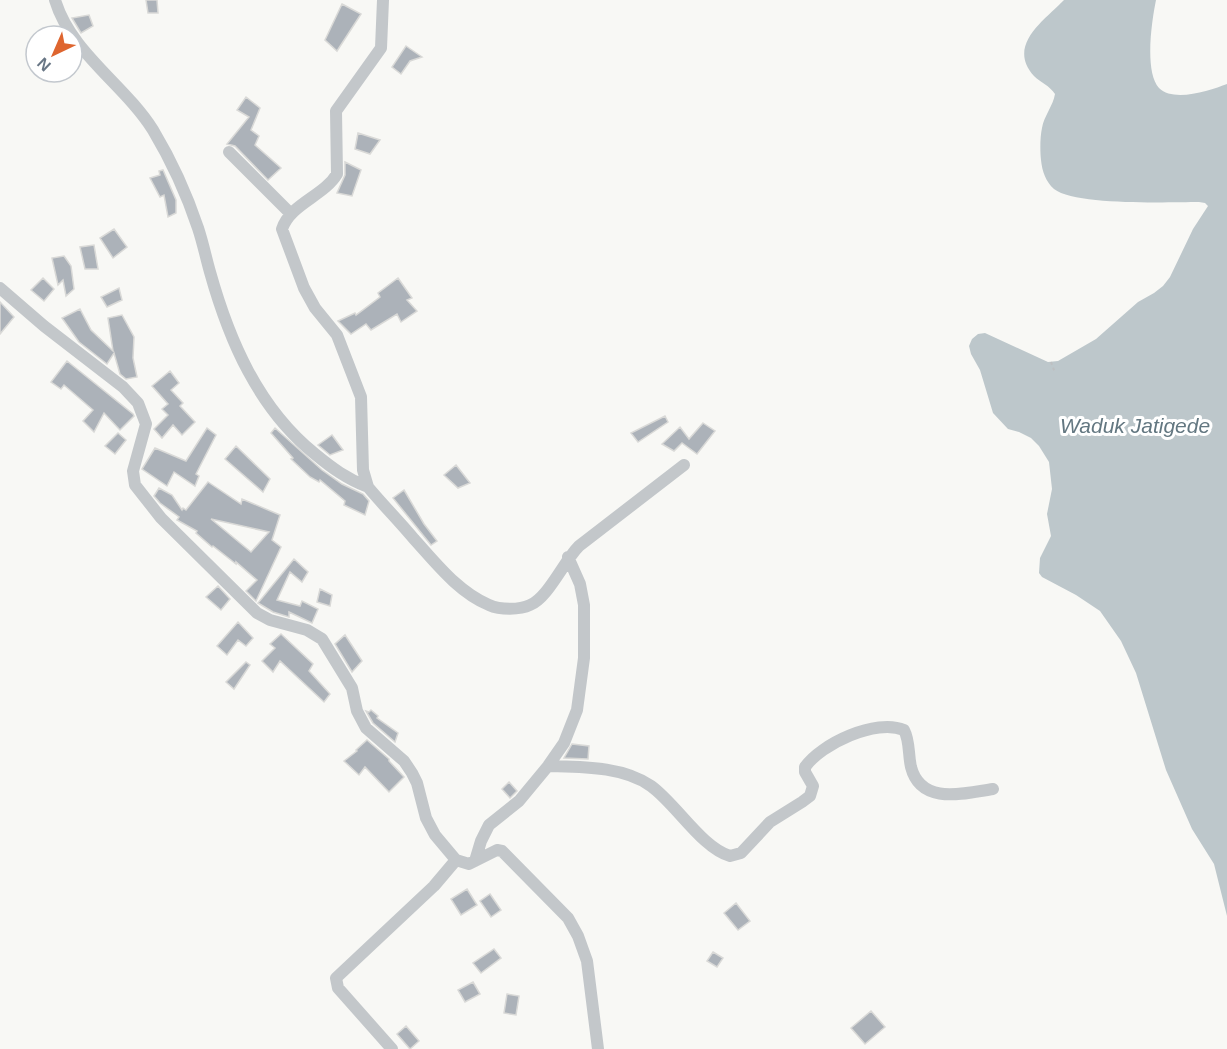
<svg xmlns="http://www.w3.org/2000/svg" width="1227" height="1049" viewBox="0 0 1227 1049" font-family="Arial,sans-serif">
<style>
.water{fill:#bdc7cb}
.building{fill:#acb2b9;stroke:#d9d9d7;stroke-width:1.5;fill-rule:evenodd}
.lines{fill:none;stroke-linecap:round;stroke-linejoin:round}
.path{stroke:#bdbfc1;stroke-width:2;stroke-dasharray:3 3;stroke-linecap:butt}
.minor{stroke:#c3c7ca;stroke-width:12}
.labels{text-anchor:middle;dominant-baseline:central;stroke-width:6;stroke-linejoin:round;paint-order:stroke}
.water-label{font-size:21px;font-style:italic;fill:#637781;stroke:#fff}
</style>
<rect width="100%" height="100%" fill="#f8f8f5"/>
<path class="water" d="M1064,0H1156C1152,20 1144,71 1159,88C1174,103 1211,90 1227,84V916L1214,864L1192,829L1166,770L1136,673L1121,641L1100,611L1076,595L1042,577L1039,573L1040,558L1051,536L1047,514L1052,489L1049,462L1039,446L1031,438L1019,432L1008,429L993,413L980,370L971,354L969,346L972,339L978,334L985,333L1048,362L1058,361L1096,339L1138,302L1154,293L1163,286L1170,277L1193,229L1208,206L1205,203L1199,202C1169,202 1076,206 1054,189C1046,182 1042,171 1041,160C1040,151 1040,137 1042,128C1044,116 1053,106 1055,94C1050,86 1040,82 1034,76C1006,45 1045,20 1064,0Z"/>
<path class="building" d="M146,0H157L158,13H148Z
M342,4L361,14L337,51L325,40Z
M89,15L93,26L81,33L72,18Z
M406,46L422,57L410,61L401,74L392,67Z
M246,97L260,108L251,130L259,136L255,145L281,168L268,180L235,146L227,144L249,117L237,110Z
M358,133L380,140L370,154L355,149Z
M345,162L361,170L352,196L337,193L345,175Z
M163,170L176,200V213L168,217L164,195L160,197L150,178L160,175L159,171Z
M114,229L127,247L113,258L100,238Z
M94,245L98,269H85L80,247Z
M64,256L71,266L74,289L66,296L63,280L58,285L52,258Z
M43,278L54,289L44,301L31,290Z
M398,278L412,298L407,300L417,311L401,322L397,314L371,330L366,324L351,334L338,321L355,313L356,315L380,297L378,293Z
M119,288L122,300L107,307L101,297Z
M0,302L14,317L0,334Z
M80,309L91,330L113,351L108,318L122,315L134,337L133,358L137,377L126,379L120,374L114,353L107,364L79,342L62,318Z
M67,361L133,414L134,416L120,430L104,413L94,432L83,421L93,410L64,385L61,389L51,382Z
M170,371L179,383L171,390L183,403L180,406L195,422L182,435L173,425L162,438L154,429L168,415L162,409L168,404L152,386Z
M665,416L668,422L638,442L631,433Z
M703,423L715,431L697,454L682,443L674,451L662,444L680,427L689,439Z
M207,428L216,435L196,474L199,476L195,486L174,472L167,486L142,469L155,448L186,461Z
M275,428L322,470L342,484L363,494L369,501L365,515L344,505L345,501L320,480L319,482L310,477L291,459L293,458L271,433Z
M118,433L126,440L115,454L105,446Z
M332,435L343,450L330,455L318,445Z
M236,446L270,479L263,492L225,459Z
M456,465L470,483L458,488L444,475Z
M208,482L241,504L242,499L280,515L272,540L281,547L256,601L246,591L257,580L236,562V564L213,546L212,547L196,533L197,531L177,520L179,517L160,503L154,496L159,488L172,495L182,510L183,508L186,510ZM211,519L269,532L251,552Z
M404,490L424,524L437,541L431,545L393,498Z
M294,559L308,572L302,582L290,572L277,600L300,606L302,601L318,609L312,623L289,612V617L273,612L258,603Z
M218,586L230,599L221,610L206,597Z
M320,589L332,595L330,606L317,602Z
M238,622L253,638L246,646L238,640L227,655L217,646Z
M281,634L313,664L309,671L330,694L324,702L280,661L273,672L262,661L275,648L270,644Z
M345,635L362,661L352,672L335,644Z
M246,662L250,665L234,689L226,682Z
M371,710L378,716L377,718L398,733L395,742L373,723L366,711L369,712Z
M367,740L389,759V761L404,777L389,792L365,767L359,775L344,761L357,751L356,750Z
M572,744L589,746L588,759L564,758Z
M509,782L517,791L510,798L502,789Z
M467,889L477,905L461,915L451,899Z
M490,894L501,910L491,917L480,901Z
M736,903L750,921L738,930L724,913Z
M494,949L501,958L481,973L473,963Z
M713,952L723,958L717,967L707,961Z
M473,982L480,994L465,1002L458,990Z
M507,994L519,996L516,1015L504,1013Z
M871,1011L885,1027L865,1044L851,1028Z
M406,1026L419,1041L410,1049L397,1034Z"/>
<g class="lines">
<path class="path" d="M1051,362L1055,373"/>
<path class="minor" d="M55,0C71,53 124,84 153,130C171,160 187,195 198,228C203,243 206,258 210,272C229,340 258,408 315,454C332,468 347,479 368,487
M383,0L381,48L336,111L337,174C324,196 290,204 282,229L304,288L315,308L337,335L361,397L363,470L368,487C383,505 399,521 414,539C436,563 458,592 489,605C500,610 520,610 530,605C548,598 564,561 579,546L684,465
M229,152L291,214
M0,288L44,326L123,387L138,403L146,424L133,471L135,485L161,518L257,613L270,620L307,630L322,639L352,688L357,711L366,728L404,761L412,773L417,783L426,818L435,835L456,860L469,864L497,850L502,851L568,918L578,936L587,961L598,1049
M548,766C581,767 623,766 651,786C676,804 702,848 730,856L741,853L770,822L802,802L810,796L813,786L805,772V767C821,744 876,718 904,730C910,741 908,754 911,767C921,806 965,793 993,789
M475,861L481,841L489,825L519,801L548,766L564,743L577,710L584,658V605L580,584L568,557
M392,1049L338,988L336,978L434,886L456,860"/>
</g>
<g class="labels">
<g class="water-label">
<text x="1135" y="425">Waduk Jatigede</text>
</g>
</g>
<g transform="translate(54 54) rotate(224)"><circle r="28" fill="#ffffff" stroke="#c3c8ce" stroke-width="1.5"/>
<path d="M0-4.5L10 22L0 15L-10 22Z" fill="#de652f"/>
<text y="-9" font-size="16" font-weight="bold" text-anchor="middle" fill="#687685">N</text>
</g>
</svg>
